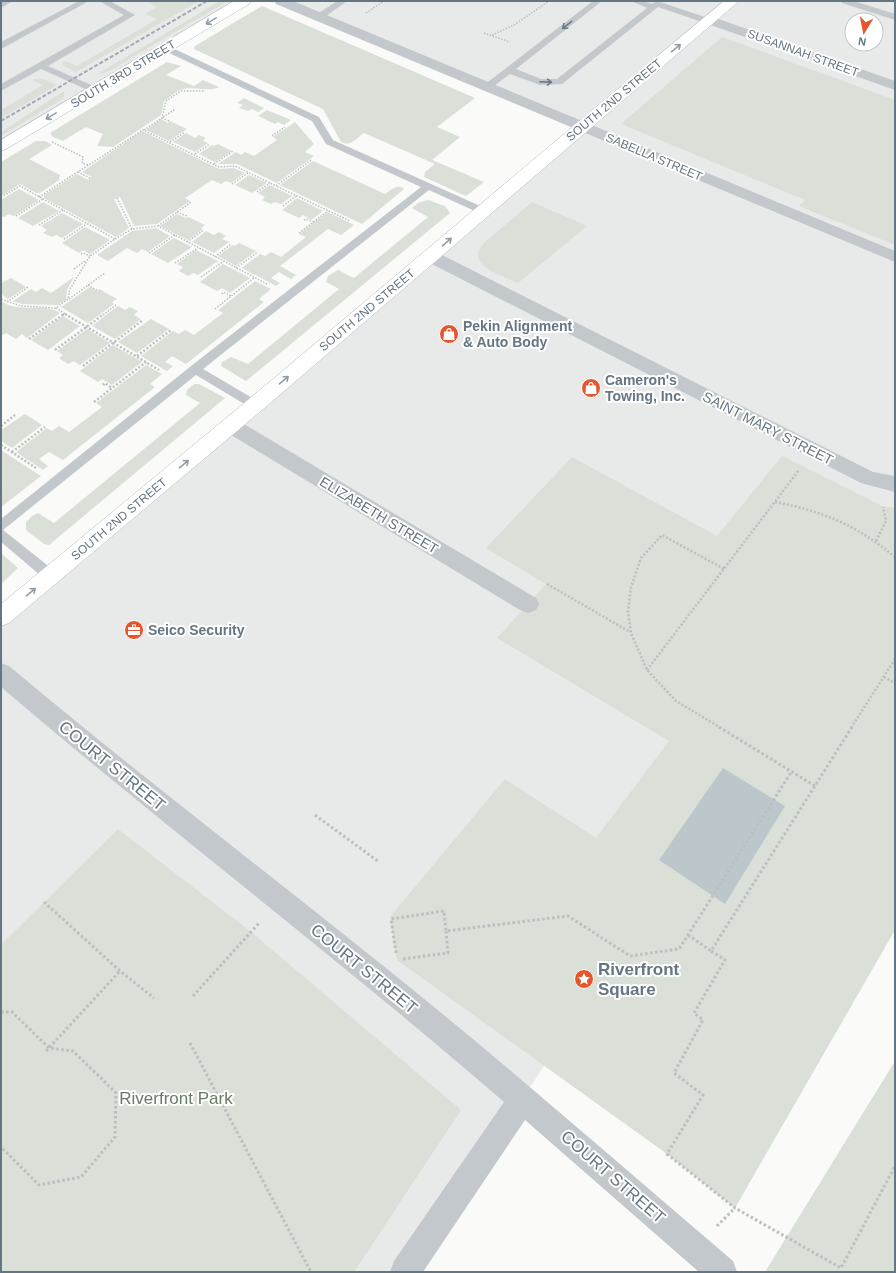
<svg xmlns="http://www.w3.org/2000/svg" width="896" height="1273" viewBox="0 0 896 1273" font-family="Arial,sans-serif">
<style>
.built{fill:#e8e9e9;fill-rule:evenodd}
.green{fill:#dadfd7}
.water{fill:#bbc7cb}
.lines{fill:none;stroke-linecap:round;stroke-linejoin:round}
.secondary-casing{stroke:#b3babf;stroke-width:1}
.path-far2{stroke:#bbbfc2;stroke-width:1.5;stroke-dasharray:1.5 1.5;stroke-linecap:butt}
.path-far1{stroke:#bbbfc2;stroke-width:2.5;stroke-dasharray:2 2;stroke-linecap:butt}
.path{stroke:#bbbfc2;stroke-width:3;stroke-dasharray:2.5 2.5;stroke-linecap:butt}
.service{fill:#c3c8cc;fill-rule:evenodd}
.minor{fill:#c3c8cc;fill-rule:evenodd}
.secondary{fill:#fff;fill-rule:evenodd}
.rail{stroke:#a2aab0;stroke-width:2;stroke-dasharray:4 2;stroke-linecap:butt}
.oneway{stroke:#939fa8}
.oneway2{stroke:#6a7a87}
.labels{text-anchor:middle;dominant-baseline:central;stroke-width:4;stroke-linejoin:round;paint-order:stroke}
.far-street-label{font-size:12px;fill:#657683;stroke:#fff}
.poi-label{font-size:14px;font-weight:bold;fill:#657683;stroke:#fff;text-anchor:start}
.street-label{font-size:14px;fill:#657683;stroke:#fff}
.near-street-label{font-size:17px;fill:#657683;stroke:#fff}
.near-poi-label{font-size:17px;font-weight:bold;fill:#657683;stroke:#fff;text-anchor:start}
.near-park-label{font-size:17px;fill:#687a64;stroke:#fff}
</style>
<rect width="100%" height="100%" fill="#fafaf8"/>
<path class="built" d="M1,1H244L1,146Z
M281,1H895V527L523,1098L405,1272H1V617L582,126ZM852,20H876V44H852Z"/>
<path class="green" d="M146,1H199L76,72L62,65L63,62L65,61L77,66L157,19L145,14L157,7Z
M220,1H228L111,70L96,75Z
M262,6L475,98L437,127L460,137L432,160L484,182L466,196L424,177L425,172L435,164L364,133C357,138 350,147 341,142L323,109L194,49L195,46Z
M722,37L895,100V245L799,206L805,200L621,124Z
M167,62L181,66L166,75L194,86L203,80L219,87C208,93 193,85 180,90C175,92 169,98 164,101L161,115L113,147L98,146V144L103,134L86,127L63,141L53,137L50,133Z
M35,79H43L57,85L1,118V110L43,85L32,80Z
M64,91V96L62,99L1,136V132Z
M244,98L264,108L258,112L252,109L248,111L239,108L243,105L237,103Z
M267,110L291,120L284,125L278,122L275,124L258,116Z
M161,119L168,123L170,121L187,129L169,141L146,130Z
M295,122L314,144L305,152L314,156L277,183L237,164H218L236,152L241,155L245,152L254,156L277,140L273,137Z
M142,131L219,169L234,168L245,173L231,183L226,181L221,184L212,180L185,198L190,201L157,224L134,226L120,197L114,199L129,228L116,237L44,198V195L77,174L88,180L92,177L82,172Z
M186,133L195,138L199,135L206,138L203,141L208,143L195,152L173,142Z
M36,141H45L52,145L29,159L60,175L59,180L40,193H36L20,184L1,196V162Z
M218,144L232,151L215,162L199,154L212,145L214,146Z
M313,161L385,194C391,190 398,183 404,189L362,224L280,185Z
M249,175L267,183L252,193L235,185Z
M270,185L292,196L281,204L275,202L271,204L262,200L265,197L258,193Z
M19,189L39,200L14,216L9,214L4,217L1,216V200Z
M297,198L323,211L311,220L303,215L299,218L282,210Z
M428,200L445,206L450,213L246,381L221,366L222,362L231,357L248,364L339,289L326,282L328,276L338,270L354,278L428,217L412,208L418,203Z
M43,202L59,211L33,226L18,218Z
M532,202L587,226L518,283C503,276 463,265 484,243Z
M328,212L354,225L341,235L328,229L280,266L296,275L291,279L279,272L271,278L280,283L276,286L242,268L260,254L265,256L271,252L281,257L306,237L299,234Z
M62,213L83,224L62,238L56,235L52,237L43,233L47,230L41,226Z
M177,214L186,218L188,217L205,225L201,228L203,229L188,240L160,226Z
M85,227L110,240L90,254L83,250L79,253L62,243Z
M156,228L170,236L148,252L142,249L137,253L127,248L108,261L97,255L132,231Z
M206,231L214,235L219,232L226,236L222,239L229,242L214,253L192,242Z
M174,238L192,247L168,263L151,254Z
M239,243L256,251L236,266L218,256L233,245L235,246Z
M196,250L218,261L198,275L193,273L188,276L179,271L183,267L177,264Z
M223,264L250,278L230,293L222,288L217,291L200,282Z
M74,277L67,290L66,300L58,305L22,304L13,301L31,289L36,292L42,288L51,293Z
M11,278L26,287L8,299L1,294V283Z
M255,281L271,289L259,299L264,302L186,364L172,356L165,362L173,366L167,371L141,356L173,331L179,334L185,330L194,335L223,313L218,310Z
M90,287L97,291L99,289L117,299L112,302L114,304L88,323L61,307Z
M1,301C19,314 43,302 60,313L27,338L22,334L16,339L6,333L1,336Z
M118,306L125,310L130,307L138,311L134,315L141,319L115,339L92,326Z
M63,316L80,326L48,350L31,340Z
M151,319L169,329L137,353L118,342Z
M87,329L110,343L80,365L74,361L68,364L59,358L63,355L57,351Z
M113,345L142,362L112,385L102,379L98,382L80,371Z
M146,365L162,374L150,384L155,387L63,460L49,452L39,459L48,466L43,470L16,452L47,428L52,431L59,426L69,432L102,407L96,403Z
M194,384H199L225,398L49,545L44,544L26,530V522L32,516L38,513L54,523L200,403L186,395L187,390Z
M25,414L42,425L12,448L1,441V430Z
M1,450L41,476L1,507V488L3,486L1,485Z
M782,456L882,506L895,508V930L735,1208L667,1154L397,960L390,917L505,779L596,838L669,741L497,638L546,584L486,548L572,457L717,536Z
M1,553L18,568L1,584Z
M118,829L251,932L461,1110L354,1272H1V945Z
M895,1061V1272H765Z"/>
<path class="water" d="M723,768L785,806L725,904L659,860Z"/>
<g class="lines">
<defs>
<path id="secondary" d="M234,1H251L249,4L6,149L1,151V140Z
M724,1H739L262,410L9,623L1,626V604L248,400L577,123Z"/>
</defs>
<use href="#secondary" class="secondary-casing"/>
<path class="path-far2" d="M366,13L384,1
M484,33L510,42
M492,35L514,25L549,1
M169,121L162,118L175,109
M144,130L162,118L166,101L181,91H205
M272,136L285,127
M52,142L83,157L82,163L88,165
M170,142L185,132
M195,154L210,144
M311,160L276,186L350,221
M214,164L233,151
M78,172L90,178
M232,184L248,173
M257,192L270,183
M1,197L20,186L115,239L90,256L70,289L68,299L56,308L21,306L1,299
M39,197L143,130L219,167L235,166L276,186
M117,198L132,229
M283,206L296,196
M177,212L187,216
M16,216L43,199
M304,220L306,219L313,222
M39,225L63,210
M158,226L191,202
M299,233L328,211
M64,239L87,224
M115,239L132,229L158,226L267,284
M187,242L204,230
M149,253L175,235
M81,254L83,253L90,256
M215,257L231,244
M175,263L198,248
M236,268L258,252
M74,269L86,260
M201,277L224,261
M1,281L3,279
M88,285L96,290L98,289
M222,294L224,292L231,296
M69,299L105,273
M7,302L28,287
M56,308L67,315
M215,309L254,278
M63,315L65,313
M103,315L116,305"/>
<path class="path-far1" d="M65,314L159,370
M29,339L64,314
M55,350L104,314
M137,356L171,330
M83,366L143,320
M103,385L105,383L112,388
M94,402L146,362
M1,426L15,415
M1,445L36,468
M12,452L45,427
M775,502C825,512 856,525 895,557
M876,541L886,521L883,507
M547,584L630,632
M647,670L799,470
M884,677L895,683
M721,728L676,701L647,670L631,633L628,612L631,587L641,558L662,535L724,569
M851,728L895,659"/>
<path class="path" d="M719,727L815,786
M852,727L711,951L725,960L694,1013L703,1020L674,1073L703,1095L667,1154L735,1208L841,1268L895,1166
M315,815L379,862
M44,902L120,971L154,998
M688,935L711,951
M396,953L391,919L444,911L446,931L568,916L630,956L679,949L792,771
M403,959L448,953L446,931
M193,996L260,922
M1,1012H12L49,1048L73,1051L116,1093L115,1137L81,1177L39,1185L1,1147
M190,1043L311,1272
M46,1051L120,971
M717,1226L735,1208"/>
<path class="service" d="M13,1L1,8V2Z
M79,1H89L1,49V42Z
M99,1H110L135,15L48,66L98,88L100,90L98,92H92L41,69L1,91V84L124,15Z
M337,1H347L322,19H316L315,17L316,15Z
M593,1H602L516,69L541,79H557L647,8L631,1H643L652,4L657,1L711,19L712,21L708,24L705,23L658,7L562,84L540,85L510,74L490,89H484L482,87L484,85Z
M841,1H854L895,14V20L842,3Z
M166,45L319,117L333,140L487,209L488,211L487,213H479L429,190L203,369L259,402L261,405L259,408L255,409L251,408L196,375L3,530L56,572L58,576L56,580L51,581L46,580L1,542V519L191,366L421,187L326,144L312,121L163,50L162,48Z"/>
<path class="minor" d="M274,1H293L895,251V262L276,4Z
M710,16L895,81V90L705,23L703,20L705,17Z
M430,251L436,252L873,472L895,476V492L861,483L424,260L422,256L424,252Z
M230,418L237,420L536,598L539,604L536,610L528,613L520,610L223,430L220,425L223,420Z
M1,663L9,666C134,771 264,870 391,972C508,1066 619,1164 733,1261L737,1272H699L525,1120L423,1272H390L394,1261L504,1102C339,959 166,828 1,687Z"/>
<use href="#secondary" class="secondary"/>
<path class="rail" d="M1,121L207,1"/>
</g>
<defs><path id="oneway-shaft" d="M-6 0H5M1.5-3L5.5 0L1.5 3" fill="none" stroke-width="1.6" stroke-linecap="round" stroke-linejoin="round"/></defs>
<g class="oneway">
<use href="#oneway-shaft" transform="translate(211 21) rotate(149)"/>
<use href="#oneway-shaft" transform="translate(676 48) rotate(-40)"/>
<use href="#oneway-shaft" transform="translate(51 116) rotate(149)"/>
<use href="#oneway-shaft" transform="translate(447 242) rotate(-41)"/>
<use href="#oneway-shaft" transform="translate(284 380) rotate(-40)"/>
<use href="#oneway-shaft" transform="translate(184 464) rotate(-40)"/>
<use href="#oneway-shaft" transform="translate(31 592) rotate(-40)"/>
</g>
<g class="oneway2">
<use href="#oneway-shaft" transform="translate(567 25) rotate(142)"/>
<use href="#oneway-shaft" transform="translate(546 82) rotate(2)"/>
</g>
<defs>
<symbol id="shop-disc" viewBox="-11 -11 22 22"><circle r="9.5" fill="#e4572e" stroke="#fff"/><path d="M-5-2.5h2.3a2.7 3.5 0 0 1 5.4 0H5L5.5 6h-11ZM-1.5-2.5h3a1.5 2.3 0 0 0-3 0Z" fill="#fff"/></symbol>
<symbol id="office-disc" viewBox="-11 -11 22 22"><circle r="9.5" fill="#e4572e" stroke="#fff"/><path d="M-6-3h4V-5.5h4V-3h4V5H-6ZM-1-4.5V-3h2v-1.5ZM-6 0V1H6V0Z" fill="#fff"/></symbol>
<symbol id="sight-disc" viewBox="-11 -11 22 22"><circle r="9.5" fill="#e4572e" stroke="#fff"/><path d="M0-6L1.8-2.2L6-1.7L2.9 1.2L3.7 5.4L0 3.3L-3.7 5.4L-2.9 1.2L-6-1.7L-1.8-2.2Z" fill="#fff"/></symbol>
</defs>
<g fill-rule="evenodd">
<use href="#shop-disc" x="438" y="323" width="22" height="22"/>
<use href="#shop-disc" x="580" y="377" width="22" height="22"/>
<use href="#office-disc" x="123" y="619" width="22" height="22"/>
<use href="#sight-disc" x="573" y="968" width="22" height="22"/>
</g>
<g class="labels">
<g class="far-street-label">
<text transform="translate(803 53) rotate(20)">SUSANNAH STREET</text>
<text transform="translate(123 74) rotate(-31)">SOUTH 3RD STREET</text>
<text transform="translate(614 100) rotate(-40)">SOUTH 2ND STREET</text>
<text transform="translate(654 157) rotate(23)">SABELLA STREET</text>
<text transform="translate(367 310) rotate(-40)">SOUTH 2ND STREET</text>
<text transform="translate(119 519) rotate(-40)">SOUTH 2ND STREET</text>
</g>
<g class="poi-label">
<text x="463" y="326">Pekin Alignment<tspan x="463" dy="16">&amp; Auto Body</tspan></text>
<text x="605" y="380">Cameron's<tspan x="605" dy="16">Towing, Inc.</tspan></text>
<text x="148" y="630">Seico Security</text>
</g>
<g class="street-label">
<text transform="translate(768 428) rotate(27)">SAINT MARY STREET</text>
<text transform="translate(379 515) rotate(31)">ELIZABETH STREET</text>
</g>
<g class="near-street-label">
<text transform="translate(112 766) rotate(39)">COURT STREET</text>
<text transform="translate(364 969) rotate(39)">COURT STREET</text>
<text transform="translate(613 1177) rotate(41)">COURT STREET</text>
</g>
<g class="near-poi-label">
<text x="598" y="969">Riverfront<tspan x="598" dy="20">Square</tspan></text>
</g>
<g class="near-park-label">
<text x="176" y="1098">Riverfront Park</text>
</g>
</g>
<rect width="896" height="1273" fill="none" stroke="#657683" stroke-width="4"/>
<g transform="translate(864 32) rotate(190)"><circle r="19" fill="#ffffff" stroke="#c1c8cd"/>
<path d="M0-3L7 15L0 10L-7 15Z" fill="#e4572e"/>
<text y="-6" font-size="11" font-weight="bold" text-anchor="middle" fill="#657683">N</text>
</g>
</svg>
